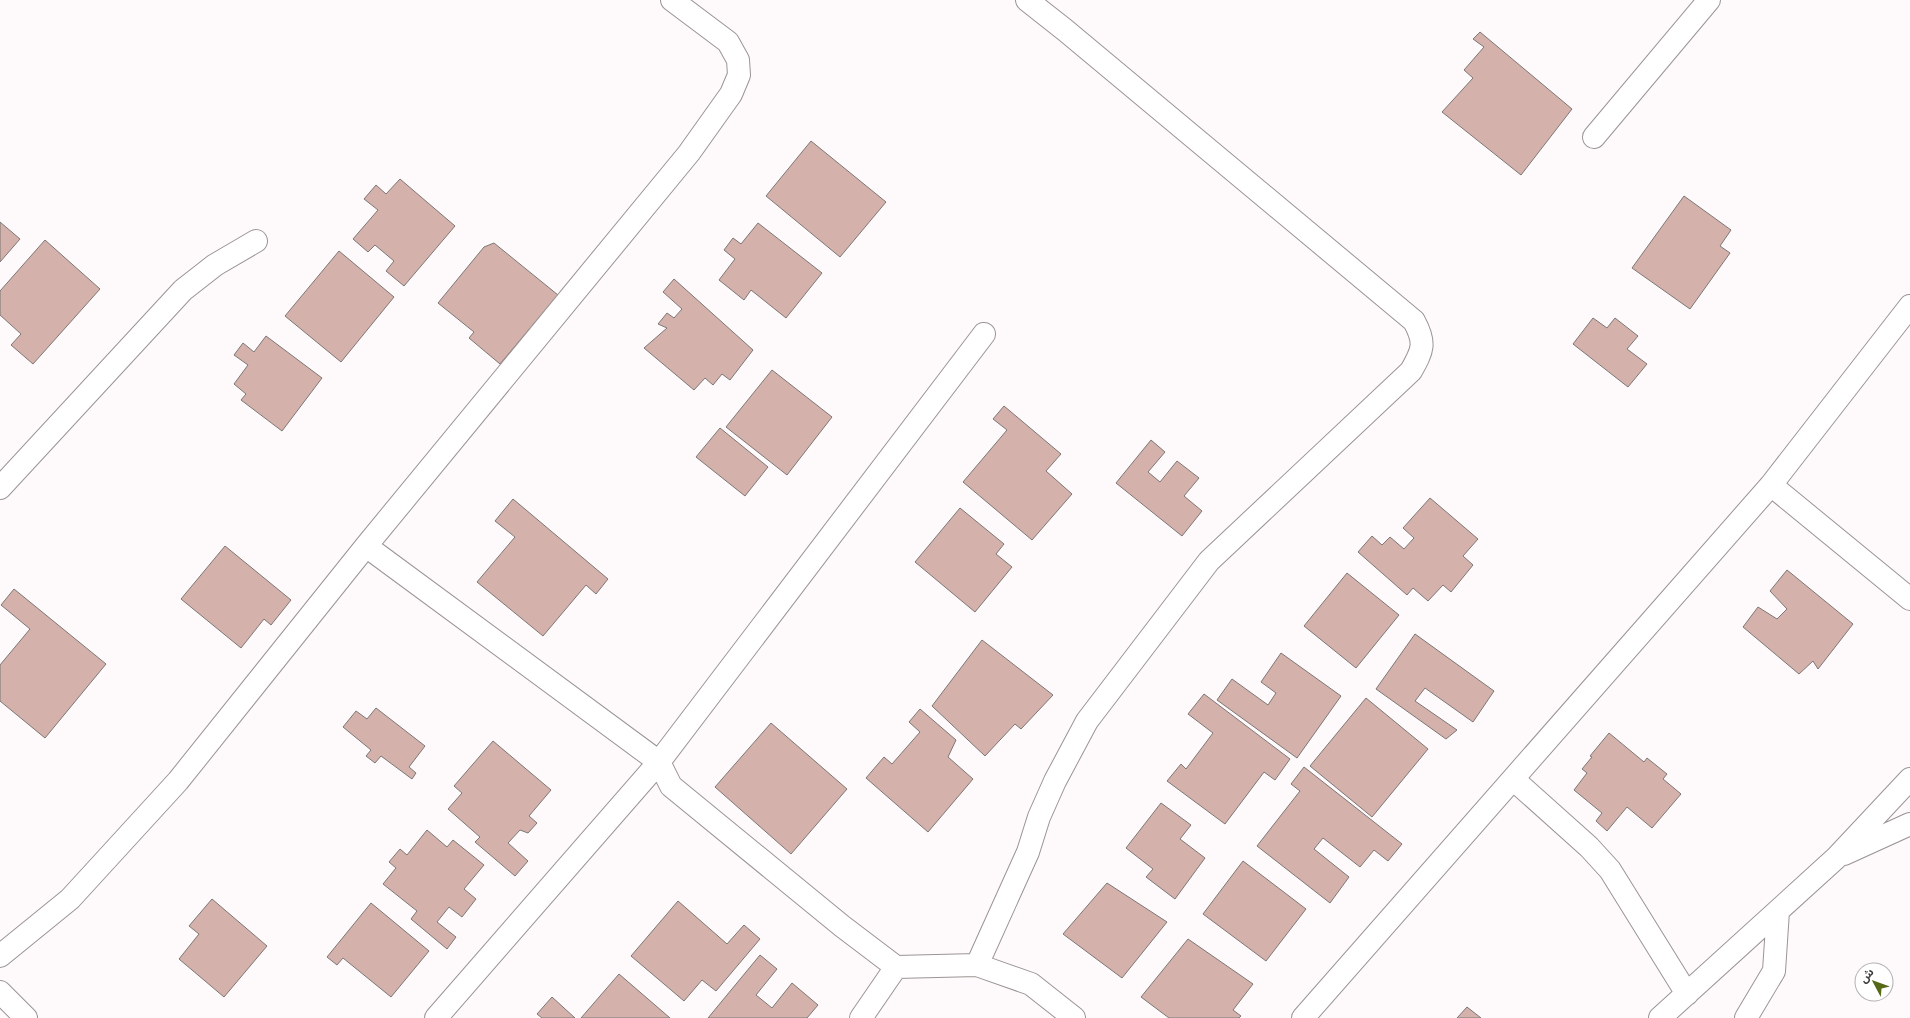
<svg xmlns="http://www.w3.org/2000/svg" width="1910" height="1018" viewBox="0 0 1910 1018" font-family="'Archivo Narrow','Noto Sans Arabic',sans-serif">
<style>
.building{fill:#d4b2ab;stroke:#7d7775}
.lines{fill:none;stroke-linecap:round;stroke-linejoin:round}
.minor-casing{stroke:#9b9495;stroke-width:24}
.minor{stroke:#fff;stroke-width:22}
</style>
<rect width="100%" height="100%" fill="#fef9fa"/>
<path class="building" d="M1480,32L1572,109L1521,175L1442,112L1473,78L1464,70L1484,47L1473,39Z
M811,141L886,202L840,257L766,196Z
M400,179L455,226L404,286L386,271L394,261L375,245L368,252L353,239L378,210L364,199L376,185L386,194Z
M1684,196L1731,230L1720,246L1730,253L1690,309L1632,268Z
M0,222L20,239L0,262Z
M758,223L822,273L786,318L751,290L744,300L719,280L735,259L724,250L733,238L741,244Z
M45,240L100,289L33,364L11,345L21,334L0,315V291Z
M494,243L558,295L500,364L469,338L474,332L438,303L484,247Z
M339,251L394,297L341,362L285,316Z
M674,279L753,350L730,380L722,374L713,385L705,378L694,390L644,348L667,328L658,324L667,313L674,318L682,309L663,292Z
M1593,318L1607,328L1615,318L1638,336L1627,349L1647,364L1628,387L1573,344Z
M266,336L322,378L282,431L241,400L246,394L234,384L248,365L234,355L243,343L254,352Z
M772,370L832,417L787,475L726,427Z
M1004,406L1061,454L1046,471L1072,494L1032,540L963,482L1007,430L993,419Z
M720,428L768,467L745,496L696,457Z
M1151,440L1165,452L1148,472L1160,482L1177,461L1199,478L1184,496L1202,511L1182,536L1116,483Z
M1430,498L1478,539L1463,556L1473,565L1451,592L1443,585L1428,601L1413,588L1407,595L1358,552L1372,536L1382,545L1390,537L1404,549L1414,538L1403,528Z
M513,499L608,579L596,594L586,585L543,636L477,582L515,537L495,521Z
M960,508L1004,544L996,554L1012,567L975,612L915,562Z
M225,546L291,600L271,625L264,619L241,648L181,599Z
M1787,570L1853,624L1818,669L1813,661L1799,674L1743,627L1758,607L1777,619L1787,609L1770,591Z
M1347,573L1399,615L1356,668L1304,626Z
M14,589L106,664L45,738L0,701V665L30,629L1,605Z
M1415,634L1494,691L1473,722L1425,688L1415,701L1457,730L1446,739L1376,689Z
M982,640L1053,695L1021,729L1015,724L985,756L932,706Z
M1281,653L1341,696L1297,758L1217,700L1232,679L1268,705L1276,693L1261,682Z
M1204,694L1290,759L1275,780L1264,772L1225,824L1167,781L1181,764L1186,769L1213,733L1188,714Z
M1366,698L1428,749L1372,817L1310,766Z
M376,708L425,746L409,767L416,773L412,779L381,756L375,763L366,756L371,750L343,727L356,711L367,719Z
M920,709L956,740L948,757L973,779L928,832L866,778L884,757L892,764L920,732L909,722Z
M771,723L847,789L791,854L715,787Z
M1609,733L1644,762L1647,758L1667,774L1663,779L1681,794L1652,828L1627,807L1607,831L1596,821L1602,813L1574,790L1587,773L1582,769L1592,757L1590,756Z
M493,741L551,790L529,816L537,823L528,833L520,830L508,843L528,861L515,876L475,842L480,837L448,809L462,793L454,786Z
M1304,767L1402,844L1388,861L1374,850L1360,867L1323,838L1314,849L1349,877L1330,903L1257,846L1300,791L1291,784Z
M1161,803L1191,825L1180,839L1205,858L1175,899L1146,877L1153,869L1126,848Z
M427,830L447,847L453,840L484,865L464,889L476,899L462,917L449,907L437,922L456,937L447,949L411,919L417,911L383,884L396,868L389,862L400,849L407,855Z
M1243,861L1306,909L1266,961L1203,914Z
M1107,883L1167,922L1122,978L1063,934Z
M212,899L267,946L224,997L179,959L199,934L189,926Z
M678,901L727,944L744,925L760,939L716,991L702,980L684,1001L631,956Z
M371,903L429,951L391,997L343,958L337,965L327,957Z
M1188,939L1253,984L1233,1010L1241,1016L1239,1018H1169L1141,997Z
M760,955L777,969L756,995L772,1008L792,983L818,1005L807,1018H708Z
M619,974L670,1018H581Z
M552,997L575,1018H542L537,1014Z
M1467,1007L1481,1018H1457Z"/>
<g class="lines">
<defs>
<path id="minor" d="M1594,137L1709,0
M1771,485L1910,306
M0,488L183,290L215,265L256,241
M366,546L659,762L671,786L842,926L896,967L977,965L1031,984L1074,1018
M1513,779L1589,847L1610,870L1687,994
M1844,854L1910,824
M0,956L70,899L178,781L366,546L689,153L731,94L739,75L738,60L728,42L672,0
M977,965L1028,852L1039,817L1055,781L1087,721L1209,561L1411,371C1423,350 1426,343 1414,321L1065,30L1027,0
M0,992L26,1018
M436,1018L659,762L984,334
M861,1018L896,967
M1303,1018L1771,485L1910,599
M1660,1018L1836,858L1910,779
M1746,1018L1774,971L1778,911"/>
</defs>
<use href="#minor" class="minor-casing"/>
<use href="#minor" class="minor"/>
</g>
<g transform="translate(1874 982) rotate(311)"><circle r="19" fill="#ffffff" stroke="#b2b1b1"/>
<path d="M0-3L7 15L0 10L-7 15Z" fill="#556917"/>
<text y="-6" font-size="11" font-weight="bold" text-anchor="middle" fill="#3e3b3b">ش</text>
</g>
</svg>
